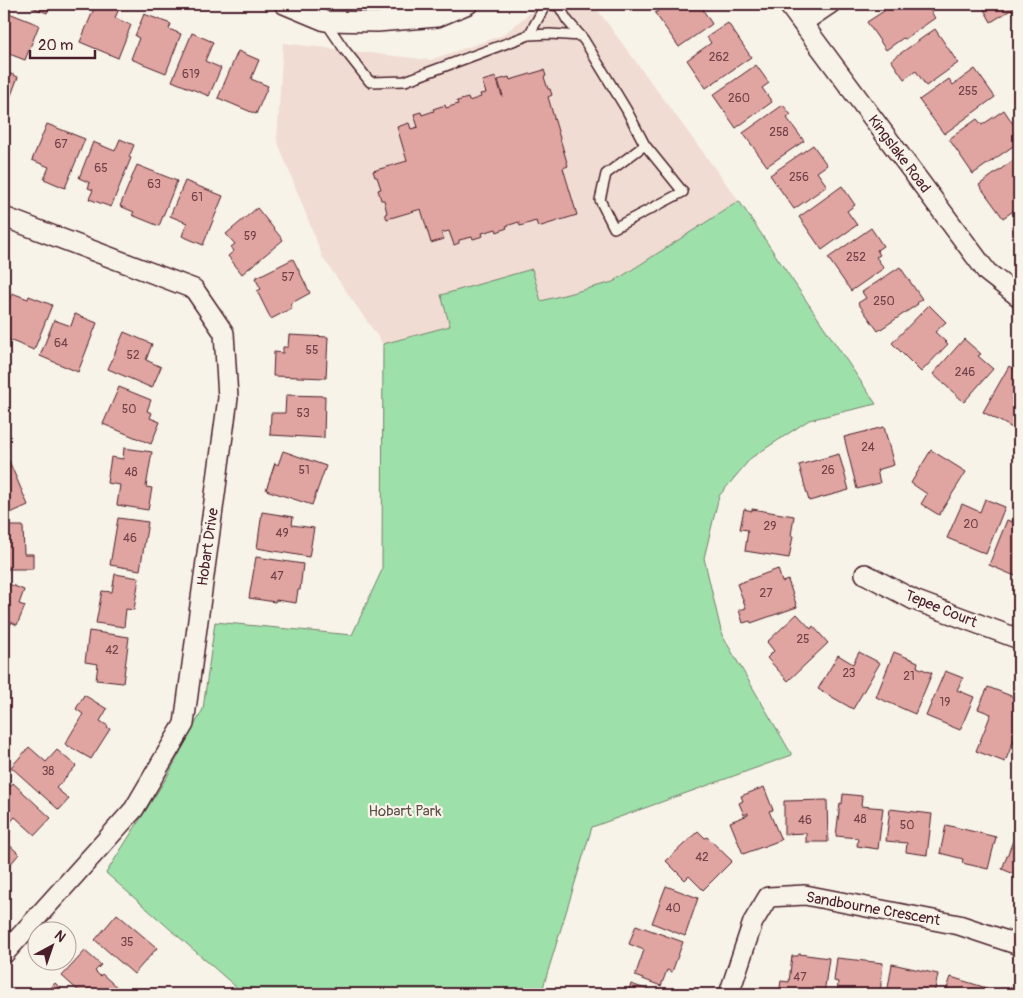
<svg xmlns="http://www.w3.org/2000/svg" width="1023" height="998" viewBox="0 0 1023 998" font-family="Pangolin,sans-serif">
<style>
.built{fill:#f0dcd3}
.green{fill:#9ee0aa;stroke:#74806a}
.building{fill:#e0a5a1;stroke:#4a1f2b}
.lines{fill:none;stroke-linecap:round;stroke-linejoin:round}
.service-casing{stroke:#4a1f2b;stroke-width:12}
.minor-casing{stroke:#4a1f2b;stroke-width:22}
.service{stroke:#f7f3e8;stroke-width:9}
.minor{stroke:#f7f3e8;stroke-width:19}
.labels{text-anchor:middle;dominant-baseline:central;stroke-width:4.5;stroke-linejoin:round;paint-order:stroke}
.number-label{font-size:12px;fill:#704048}
.street-label{font-size:15px;fill:#4a1f2b;stroke:#f7f3e8}
.park-label{font-size:15px;fill:#5f4f4b;stroke:#f7f3e8}
</style>
<rect width="100%" height="100%" fill="#f7f3e8"/>
<filter id="ink" filterUnits="userSpaceOnUse"><feTurbulence type="fractalNoise" baseFrequency=".02" numOctaves="2"/><feDisplacementMap in="SourceGraphic" scale="10" xChannelSelector="R" yChannelSelector="G"/><feConvolveMatrix kernelMatrix="1 2 1 2 8 2 1 2 1" color-interpolation-filters="sRGB"/></filter>
<g filter="url(#ink)">
<path class="built" d="M541,4H593L739,201L613,282L383,344L323,258L277,140L283,43L430,60L503,35Z"/>
<path class="green" d="M739,201L876,404L809,420L751,458L719,496L704,558L722,635L792,755L592,827L541,994H244L106,873L167,777L203,709L215,622L352,635L382,570L383,344L450,326L441,295L532,269L541,301L613,282Z"/>
<path class="building" d="M24,4H51L47,13Z
M96,4H121L115,18L131,25L118,58L80,42Z
M669,4H711L703,10L712,24L679,47L655,13Z
M892,4H926L935,18L905,39L903,38L886,50L867,22L884,11L883,9Z
M981,4H1019V5L991,22Z
M4,11L39,25L25,60L4,52Z
M144,14L171,24L169,29L181,34L166,73L131,59L139,38L135,36Z
M728,23L751,57L706,88L687,60L711,43L707,37Z
M935,29L958,63L926,86L916,71L904,79L891,60Z
M192,33L213,42L205,61L221,68L209,96L172,81Z
M238,51L259,60L251,79L268,86L256,114L218,98Z
M756,65L769,83L762,88L772,102L736,128L713,95Z
M975,69L995,97L944,134L919,100L949,79L953,85Z
M544,70L546,76L544,77L548,89H550L552,95L548,97L568,166L563,168L577,215L538,227L536,221L520,226L519,222L506,226L507,228L497,232L496,229L482,233L483,236L473,239L472,237L459,240V243L454,245L449,231L441,233L444,239L431,243L421,209L387,219L385,214L387,213L384,200H381L378,190L381,189L377,177H375L373,171L407,161L397,127L409,123L411,129L418,127L414,114L421,112L422,115L434,111L433,109L445,105L446,108L458,104L457,101L468,98L469,101L481,97L480,94L486,93L482,81L496,77L502,96H503L498,80L509,77L510,80Z
M4,71L18,77L5,111L4,110Z
M783,105L791,115L787,118L804,141L767,166L743,133Z
M1004,110L1019,133V142L973,174L949,139L977,119L982,125Z
M47,124L85,139L65,188L44,179L49,167L32,160Z
M120,139L134,145L129,157L131,158L111,207L89,199L93,190L88,188L90,183L79,178L93,142L115,151Z
M813,145L827,165L817,172L827,186L794,209L770,175Z
M1019,156V196L1018,197L1019,199V207L1003,218L979,185Z
M137,165L177,181L159,226L132,215L134,212L120,206Z
M185,181L223,196L203,245L182,236L187,223L170,216Z
M842,186L855,205L847,211L857,225L822,250L799,217Z
M257,208L283,240L242,274L228,256L234,251L231,247L235,244L226,234Z
M871,228L883,246L877,250L880,255L876,257L884,268L851,291L828,258Z
M293,259L310,293L290,304L292,308L271,319L257,291L261,289L255,278Z
M900,267L922,299L917,303L918,304L878,331L858,303L866,298L862,292Z
M12,293L28,299L29,296L52,305L34,350L4,338V313Z
M929,305L946,322L935,332L948,344L921,372L892,343Z
M75,314L97,323L78,372L40,356L54,320L71,326Z
M124,332L152,344L146,360L161,367L152,388L108,369Z
M289,335L328,337L326,378L273,376L274,352L283,353V347H288Z
M964,339L981,354L978,356L993,369L964,402L933,374Z
M1009,366L1019,372V428L1018,431L983,412Z
M119,387L151,400L147,411L152,413L150,418L160,422L151,444L103,424Z
M286,395L325,396L324,438L270,435L271,413H285Z
M884,427L894,465L877,470L880,483L857,489L844,437Z
M124,448L152,452L146,487L152,488L148,510L117,505L120,485L107,483L111,457L123,459Z
M931,450L966,472L939,515L921,504L927,494L911,483Z
M283,451L326,466L312,505L266,490L275,463L278,465Z
M839,454L849,490L809,501L799,465Z
M9,461L28,505L4,516V463Z
M985,499L1005,507L986,554L947,538L962,504L980,512Z
M744,509L752,511V509L794,516L791,536H793L789,558L745,551L748,530L740,529Z
M262,512L293,517L292,525L314,528L309,557L257,548Z
M1016,512L1019,513V572L1017,571L1015,576L989,565L1007,520L1012,522Z
M118,518L148,522L140,570L110,565Z
M4,526H23L24,554H33V569H4Z
M256,557L303,564L300,590H298L296,603L276,600L275,602L249,598Z
M778,569L782,582L788,580L797,607L751,623L750,621L743,623L739,610L746,608L737,584Z
M115,574L139,578L134,610L126,609L124,627L96,623L102,591L112,592Z
M4,582L24,590L19,604L25,606L17,625L11,622V624L7,623L4,631Z
M797,614L811,629L813,626L828,643L788,681L767,658L774,651L767,642Z
M89,631L129,637L123,683L96,680L98,664L85,662Z
M859,652L880,663L853,709L818,689L838,655L853,664Z
M894,652L918,662L917,667L932,673L915,714L876,697Z
M945,671L963,678L957,690L974,697L960,730L926,716Z
M988,687L1019,699V727L1005,762L976,751L991,714L978,709Z
M84,695L107,709L100,721L108,726L107,727L110,729L91,759L65,744L83,714L76,709Z
M29,747L46,762L57,750L76,766L56,788L69,799L59,810L11,767Z
M13,783L51,818L35,835L15,817L5,828L4,827V793Z
M764,787L773,810L769,811L781,840L743,854L730,822L748,815V813L744,815L739,803L743,801L741,796Z
M843,794L862,796L861,806L883,808L878,849L857,846L858,838L836,836L840,803L842,804Z
M827,800L828,842H806V833L784,834V801Z
M890,809L932,814L927,855L906,852L907,843L886,841Z
M946,825L996,837L988,869L962,863L963,859L940,853Z
M1018,828H1019V876L1002,869Z
M698,831L705,838L707,837L732,861L703,890L689,876L685,880L666,861Z
M4,840L19,854L4,872Z
M666,886L698,898L685,936L652,923Z
M117,914L157,948L134,974L95,940Z
M636,925L683,942L672,972L667,970L661,986L635,976L644,950L629,944Z
M85,951L101,965L95,971L100,976L102,974L120,990L116,994H82L62,976Z
M799,954L829,958L824,994H779L781,981L789,982L792,956H798Z
M837,958L883,963L880,994H837L838,982L834,981Z
M892,964L938,974L934,994H891L892,989L888,988Z
M951,977L993,990L992,994H945Z
M55,983L67,994H46Z
M631,984L657,993L660,994H627Z"/>
<g class="lines">
<defs>
<path id="service" d="M546,4L559,6L567,20L584,40L626,109L645,145L683,192L614,228L600,200L606,174L645,145
M325,21L344,49L370,82L405,81L529,35L546,4
M529,35L550,34L581,36"/>
<path id="minor" d="M284,4L325,21L377,22L437,17L468,4
M788,4L987,272L1019,297
M802,23L830,4
M4,217L194,289L224,333L228,398L184,724L134,809L4,954
M865,574L914,600L1019,639
M729,994L753,922L768,897L805,895L959,925L1019,945"/>
</defs>
<use href="#service" class="service-casing"/>
<use href="#minor" class="minor-casing"/>
<use href="#service" class="service"/>
<use href="#minor" class="minor"/>
</g>
</g>
<g class="labels">
<g class="number-label">
<text x="719" y="57">262</text>
<text x="191" y="74">619</text>
<text x="968" y="91">255</text>
<text x="739" y="98">260</text>
<text x="779" y="132">258</text>
<text x="61" y="144">67</text>
<text x="101" y="168">65</text>
<text x="799" y="177">256</text>
<text x="154" y="184">63</text>
<text x="197" y="197">61</text>
<text x="250" y="236">59</text>
<text x="856" y="257">252</text>
<text x="288" y="277">57</text>
<text x="884" y="301">250</text>
<text x="61" y="343">64</text>
<text x="312" y="350">55</text>
<text x="133" y="355">52</text>
<text x="965" y="372">246</text>
<text x="129" y="409">50</text>
<text x="303" y="413">53</text>
<text x="868" y="447">24</text>
<text x="304" y="470">51</text>
<text x="828" y="470">26</text>
<text x="131" y="472">48</text>
<text x="971" y="524">20</text>
<text x="770" y="526">29</text>
<text x="282" y="533">49</text>
<text x="130" y="538">46</text>
<text x="277" y="576">47</text>
<text x="766" y="593">27</text>
<text x="803" y="639">25</text>
<text x="112" y="650">42</text>
<text x="849" y="673">23</text>
<text x="909" y="676">21</text>
<text x="945" y="702">19</text>
<text x="48" y="771">38</text>
<text x="860" y="819">48</text>
<text x="805" y="820">46</text>
<text x="907" y="825">50</text>
<text x="702" y="857">42</text>
<text x="673" y="908">40</text>
<text x="127" y="942">35</text>
<text x="800" y="977">47</text>
</g>
<g class="street-label">
<text transform="translate(899 154) rotate(53)">Kingslake Road</text>
<text transform="translate(208 547) rotate(-82)">Hobart Drive</text>
<text transform="translate(941 609) rotate(22)">Tepee Court</text>
<text transform="translate(873 909) rotate(10)">Sandbourne Crescent</text>
</g>
<g class="park-label">
<text x="405" y="811">Hobart Park</text>
</g>
</g>
<rect width="1023" height="998" fill="none" stroke="#f7f3e8" stroke-width="20"/>
<rect x="10" y="10" width="1003" height="978" fill="none" stroke="#4a1f2b" stroke-width="2" filter="url(#ink)"/>
<g transform="translate(52 946) rotate(40)"><circle r="24" fill="#f7f3e8" stroke="#b29e9c"/>
<path d="M0-4L9 19L0 12L-9 19Z" fill="#4a1f2b"/>
<text y="-8" font-size="14" font-weight="bold" text-anchor="middle" fill="#4a1f2b">N</text>
</g>
<path d="M30 50v8h65v-8" fill="none" stroke="#4a1f2b" stroke-width="2.5"/>
<text x="38" y="50" font-size="15" fill="#4a1f2b" stroke="#f7f3e8" stroke-width="4" paint-order="stroke">20 m</text>
</svg>
